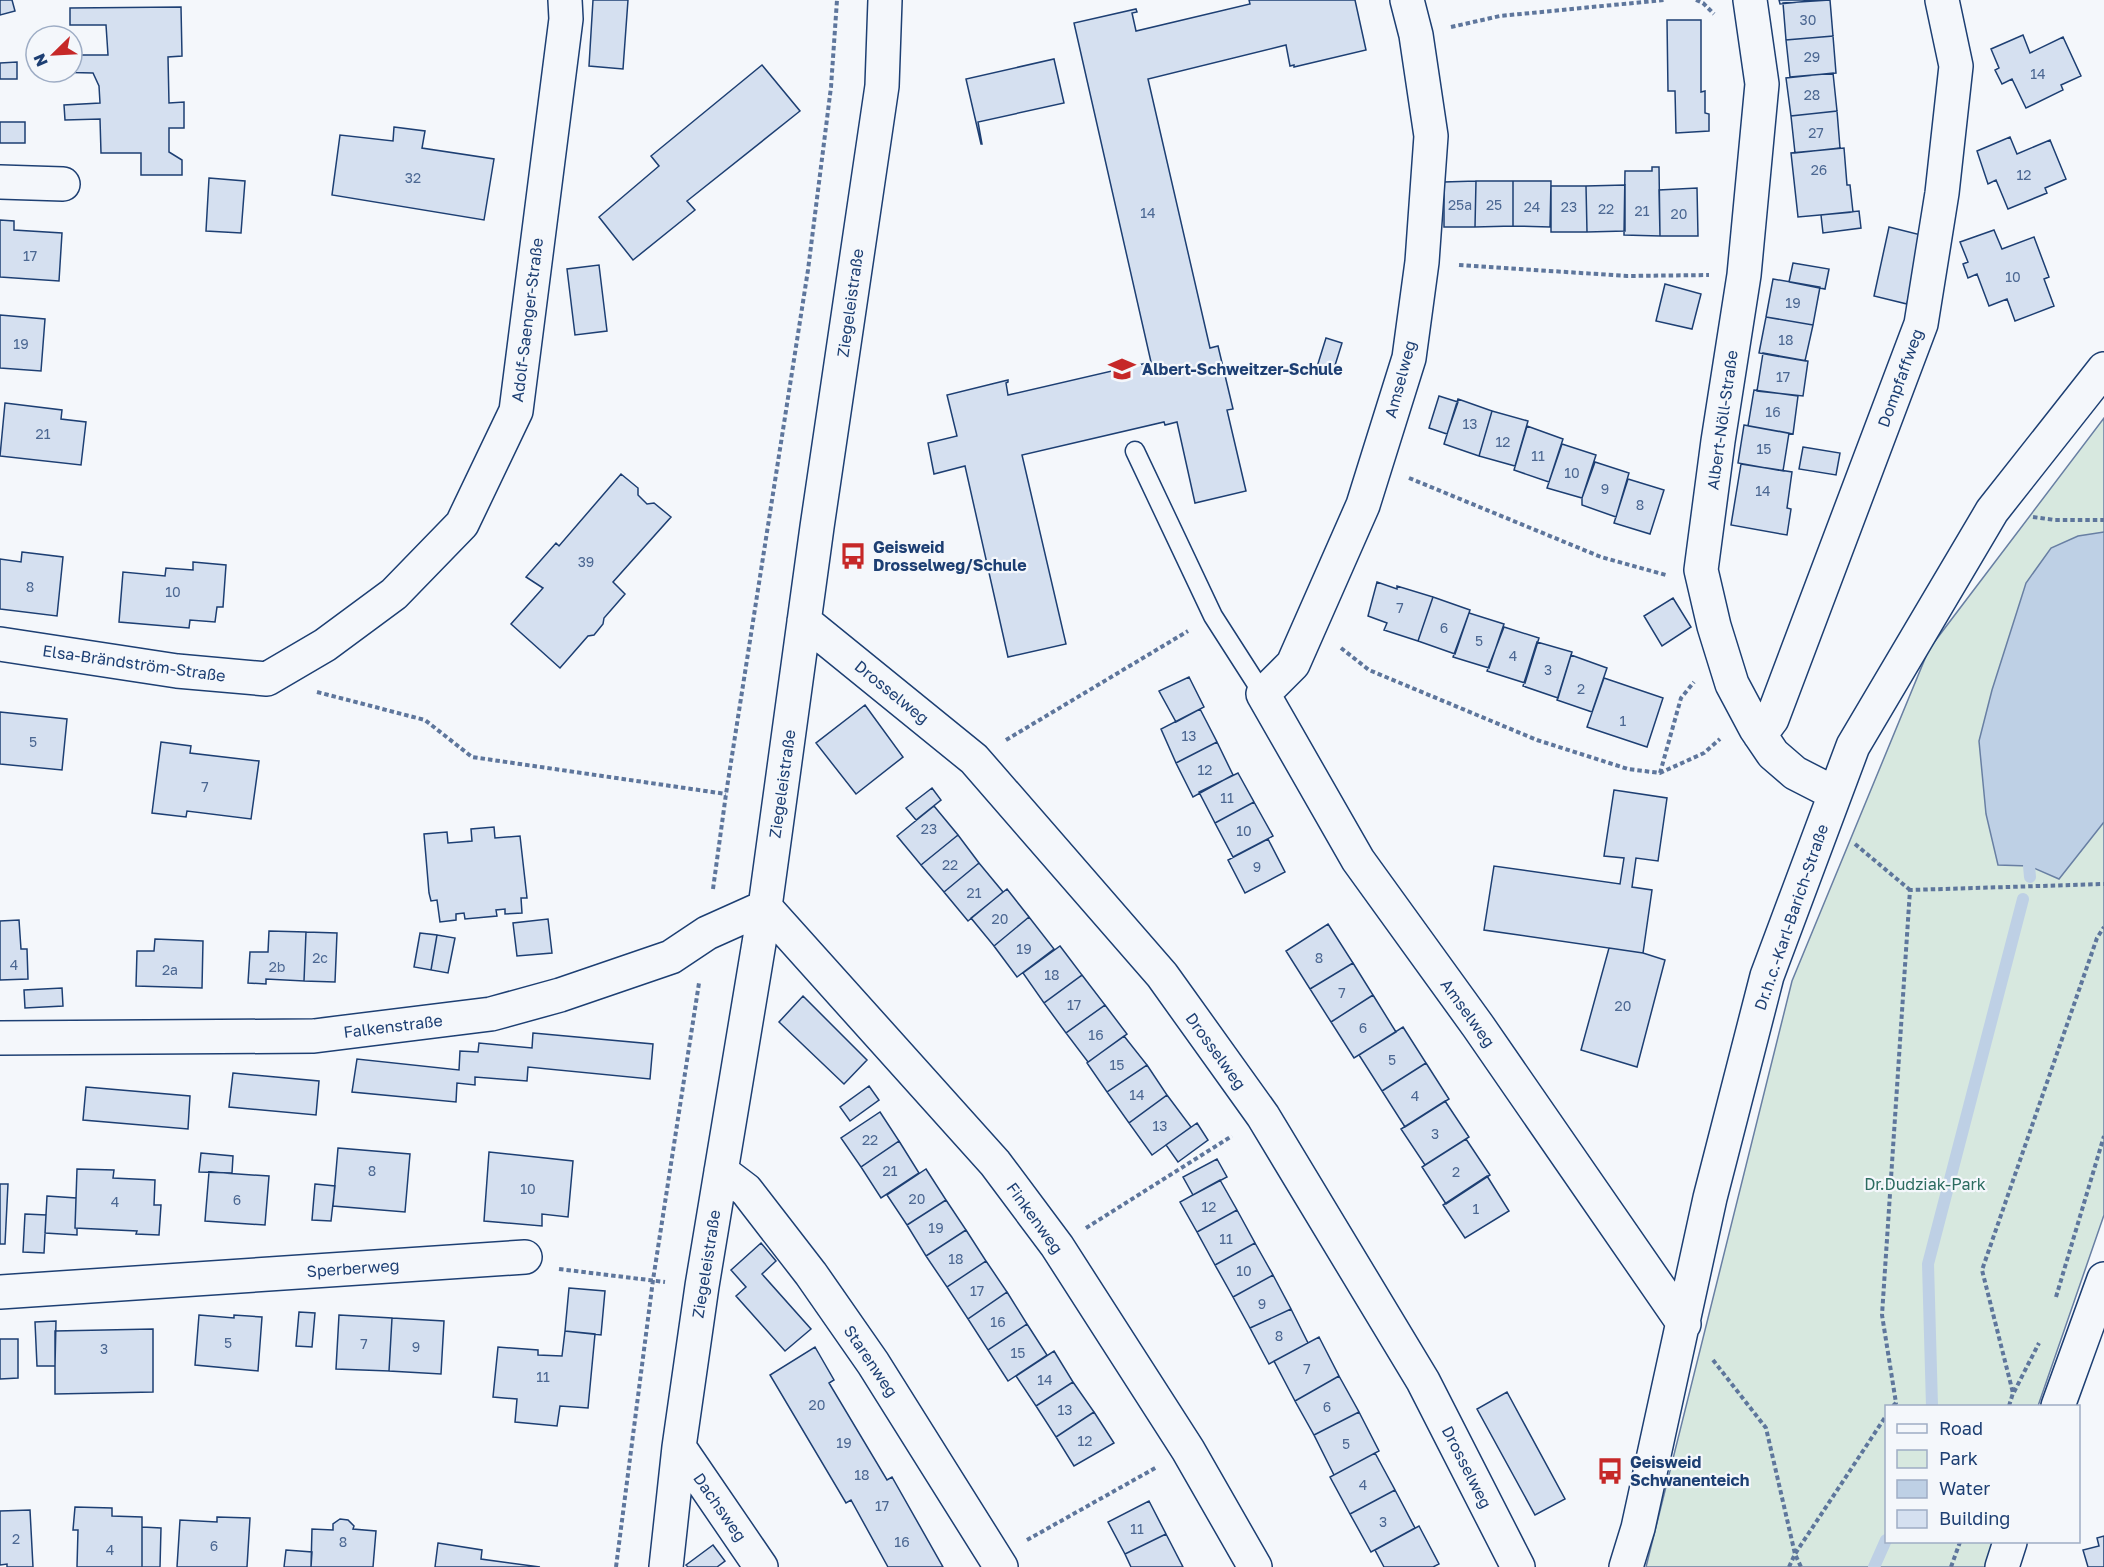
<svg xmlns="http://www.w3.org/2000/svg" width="2104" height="1567" viewBox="0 0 2104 1567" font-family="'Golos Text',sans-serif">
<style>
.green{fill:#d7e8df;stroke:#687fa3;stroke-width:1.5}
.water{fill:#bed0e5;stroke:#687fa3;stroke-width:1.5}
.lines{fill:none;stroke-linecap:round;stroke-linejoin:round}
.stream{stroke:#bed0e5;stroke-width:12}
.building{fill:#d5e0f0;stroke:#1d3f73;stroke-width:1.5}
.lane-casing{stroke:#1d3f73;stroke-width:21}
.street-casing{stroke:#1d3f73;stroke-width:36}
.path{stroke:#5e769c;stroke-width:4;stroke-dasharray:4.5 3;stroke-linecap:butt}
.lane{stroke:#f4f7fb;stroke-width:18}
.street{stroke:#f4f7fb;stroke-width:33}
.labels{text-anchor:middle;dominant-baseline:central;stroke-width:4.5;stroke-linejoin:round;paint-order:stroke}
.number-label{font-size:14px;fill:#4b6792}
.street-label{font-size:16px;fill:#1d3f73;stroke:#f4f7fb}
.poi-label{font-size:16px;font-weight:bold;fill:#1d3f73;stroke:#f4f7fb;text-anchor:start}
.park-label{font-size:16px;fill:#2c6c60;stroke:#f4f7fb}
</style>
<rect width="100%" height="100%" fill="#f4f7fb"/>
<path class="green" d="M2104,418V1215L2038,1406H1886V1542H1996L1988,1567H1646L1792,981L1929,649Z"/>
<path class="water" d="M2104,532V822L2059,879L2029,866L1998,865L1986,814L1979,741L1992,690L2026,583L2051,548L2078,536Z"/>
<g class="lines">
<path class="stream" d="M2029,866L2030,877
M1932,1406L1928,1264L2023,899
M1874,1567L1886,1540"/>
</g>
<path class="building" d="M0,0H12L15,11L0,15Z
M593,0H628L623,69L589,66Z
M1249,0H1355L1366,50L1294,67V65L1290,66L1286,45L1148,79L1210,348L1218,346L1233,409L1227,410L1246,491L1195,503L1177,422L1165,425L1164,422L1022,455L1066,644L1008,657L965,466L934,474L928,443L957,436L947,395L1008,380V382L1006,383L1008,395L1151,362L1074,23L1136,9L1137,12L1132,13L1136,31L1250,4Z
M1779,0H1819L1780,4Z
M1830,0L1833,36L1786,40L1783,3Z
M181,7L182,56L168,57L169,103L184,102V128H169V152L182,160V175H141V153H101L100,119L65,120L64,105L100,103L99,86L93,73L50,72H72V55H108L106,25H70V8Z
M1667,20H1701V92L1705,91V113L1709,114V131L1676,133L1675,91H1668Z
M2023,35L2030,53L2063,37L2081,76L2061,85L2063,90L2026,108L2012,79L2002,84L1995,70L1999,68L1991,49Z
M1833,36L1836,73L1790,77L1786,40Z
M1054,59L1064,103L978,122L982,144H981L966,79Z
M17,62V79H0V63Z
M762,65L800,111L687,201L695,210L633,260L599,217L659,166L651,156Z
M1833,73L1837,111L1791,116L1786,78Z
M1837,111L1840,148L1795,153L1791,116Z
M0,122H25V143H0Z
M394,127L425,131L422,148L494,159L484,220L332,195L340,135L393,141Z
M2010,137L2017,154L2050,140L2066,179L2045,188L2047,193L2008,209L1996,180L1988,184L1977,151Z
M1844,148L1847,185H1850L1853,212L1798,217L1791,153Z
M1652,167H1659L1660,236L1624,235L1625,171H1652Z
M209,178L245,181L241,233L206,231Z
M1476,181L1475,227H1444V182Z
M1476,181H1513V226L1475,227Z
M1513,181H1551L1550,227L1513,226Z
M1625,185V231L1587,232L1586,186Z
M1551,186H1586L1587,232H1551Z
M1697,188L1698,236H1660L1659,190Z
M1859,211L1861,228L1823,233L1821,215Z
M0,220L14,221V230L62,233L59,281L0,277Z
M1889,227L1921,235L1907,304L1874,296Z
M1994,230L2002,249L2034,237L2049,277L2044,279L2054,306L2015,321L2007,299L1989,306L1977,274L1968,278L1963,264L1968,262L1960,242Z
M1793,263L1829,269L1825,289L1789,282Z
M599,265L607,331L575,335L567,269Z
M1773,279L1820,287L1813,325L1766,317Z
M1665,284L1701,294L1692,329L1656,321Z
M0,315L45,319L41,371L0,368Z
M1766,317L1813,325L1805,361L1759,353Z
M1326,338L1342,343L1332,375L1316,370Z
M1763,353L1808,361L1803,396L1757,391Z
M1754,390L1798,396L1793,434L1748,426Z
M1439,396L1458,402L1447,434L1429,428Z
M1458,399L1492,411L1479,456L1444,444Z
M5,403L62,410L61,419L86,422L81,465L0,456Z
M1492,411L1528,421L1515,466L1479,456Z
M1744,425L1789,433L1783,471L1738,463Z
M1527,426L1563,439L1549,482L1514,470Z
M1562,444L1596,455L1582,498L1547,488Z
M1803,447L1840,453L1836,475L1799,469Z
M1595,462L1629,473L1616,517L1582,505V498Z
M1741,464L1792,472L1787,508L1791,509L1787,535L1731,525Z
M621,474L638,488V495L647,504L654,503L671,517L613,582L625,594L604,618L603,624L594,635L588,636L560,668L511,624L543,588L526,577L556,543L559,546Z
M1628,479L1664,490L1650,534L1614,523Z
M22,552L63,557L57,616L0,609V559L21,562Z
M193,562L226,565L223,607H217L215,622L190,620L189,628L119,622L123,572L165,576L166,568L193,570Z
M1377,582L1397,589V586L1433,597L1418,641L1384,630L1387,623L1368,616Z
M1433,597L1470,610L1455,654L1418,641Z
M1673,598L1691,627L1662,646L1644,616Z
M1469,613L1504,624L1489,668L1453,657Z
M1504,627L1539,638L1525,683L1487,671Z
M1537,642L1572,652L1558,698L1523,686Z
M1571,655L1607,668L1592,712L1557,700Z
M1189,677L1204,707L1176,722L1159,691Z
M1604,678L1663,698L1647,747L1587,727Z
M865,705L903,757L856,794L816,743Z
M1200,709L1217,742L1176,763L1161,729Z
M0,712L67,719L62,770L0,764Z
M161,742L191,746L190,753L259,761L251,819L187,811L186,817L152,813Z
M1217,742L1233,775L1193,797L1176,763Z
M1238,773L1254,802L1215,823L1199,792Z
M932,788L941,800L916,820L906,808Z
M1614,790L1667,798L1658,861L1636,858L1632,887L1652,890L1643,953L1484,930L1494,866L1620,884L1624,858L1604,856Z
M1254,802L1273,836L1233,857L1215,823Z
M934,806L958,835L921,865L897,836Z
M494,827L495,838L520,836L527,898H521L522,913L505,914V909L496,910L497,916L465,919L464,913L456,914V920L440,922L437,900L431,901L429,893L424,834L447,832L448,843L472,841L471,829Z
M958,835L979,863L944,892L921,865Z
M1268,839L1285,872L1245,893L1228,860Z
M979,863L1003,892L968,921L944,892Z
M1007,889L1029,917L994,946L971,918Z
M1029,917L1054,949L1017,977L994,946Z
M548,919L552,953L517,956L513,923Z
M19,920L21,949H27L28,979L0,980V921Z
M1328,924L1353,963L1310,989L1286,951Z
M269,931L306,932L304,981L266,979V984L248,983L250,952H268Z
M306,932L337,933L335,982L304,981Z
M420,933L437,935L431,970L414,967Z
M437,935L455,938L448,973L431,970Z
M155,939L203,941L202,988L136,986L137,951H154Z
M1060,946L1082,975L1044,1003L1023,973Z
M1609,948L1643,953L1665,960L1637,1067L1581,1050Z
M1353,963L1373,995L1331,1022L1310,989Z
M1082,975L1105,1005L1066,1033L1044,1003Z
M62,988L63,1006L25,1008L24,990Z
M1373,995L1396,1032L1354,1058L1331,1022Z
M803,996L867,1060L844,1084L779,1022Z
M1105,1005L1127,1034L1088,1062L1066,1033Z
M1403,1027L1426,1063L1382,1091L1359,1055Z
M533,1033L653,1044L650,1079L528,1067L527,1081L475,1077V1085L457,1083L456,1102L352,1092L357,1059L459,1070L460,1051L478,1052L479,1043L532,1048Z
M1124,1036L1147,1065L1107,1092L1087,1063Z
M1426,1063L1449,1099L1405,1127L1382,1091Z
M1147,1065L1167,1095L1129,1123L1107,1092Z
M233,1073L319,1081L316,1115L229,1107Z
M869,1086L879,1100L850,1121L840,1107Z
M86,1087L190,1096L188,1129L83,1120Z
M1167,1095L1191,1127L1152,1155L1129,1123Z
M1445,1101L1469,1137L1425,1165L1401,1129Z
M880,1112L899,1141L861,1167L841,1138Z
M1197,1123L1208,1140L1178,1162L1166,1145Z
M1466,1139L1490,1175L1446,1204L1422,1167Z
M899,1141L919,1173L881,1198L861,1167Z
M338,1148L410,1154L405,1212L333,1206Z
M489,1152L573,1161L568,1217L542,1214V1226L484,1221Z
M201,1153L233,1156L232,1173L199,1172Z
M1217,1159L1227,1177L1193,1195L1183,1177Z
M77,1169L114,1170L113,1178L155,1180L154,1205H161L159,1235L136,1234L137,1231L75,1228Z
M926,1169L946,1200L907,1225L887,1195Z
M209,1172L269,1176L265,1225L205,1221Z
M1487,1176L1509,1211L1465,1238L1443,1205Z
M1220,1180L1237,1210L1197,1232L1180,1202Z
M0,1184H8L5,1244H0Z
M315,1184L335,1186L331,1221L312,1220Z
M47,1196L76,1198L75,1228L77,1229V1235L45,1233Z
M946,1200L966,1230L926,1256L907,1225Z
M1237,1210L1255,1243L1215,1265L1197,1232Z
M25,1214L46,1215L44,1253L23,1252Z
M966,1230L986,1261L947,1287L926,1256Z
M761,1243L776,1261L762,1274L811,1329L785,1351L736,1296L746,1287L731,1270Z
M1255,1243L1273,1275L1233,1297L1215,1265Z
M986,1261L1007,1292L968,1319L947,1287Z
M1273,1275L1291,1309L1250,1328L1233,1297Z
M569,1288L605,1291L601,1335L565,1331Z
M1007,1292L1027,1324L988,1350L968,1319Z
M1291,1309L1308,1343L1269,1364L1250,1328Z
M299,1312L315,1313L312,1347L296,1346Z
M199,1315L234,1318V1315L262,1317L258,1371L195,1365Z
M339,1315L392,1318L389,1371L336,1369Z
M392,1318L444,1321L441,1374L389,1371Z
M56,1321L55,1366H37L35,1322Z
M1027,1324L1047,1355L1008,1381L988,1350Z
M153,1329V1392L55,1394V1331Z
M565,1331L595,1334L588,1408L560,1406L557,1426L515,1422L517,1399L493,1397L498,1347L538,1350V1355L562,1356Z
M1319,1337L1339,1376L1295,1401L1274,1361Z
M0,1339H18V1378L0,1379Z
M815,1347L834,1380L829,1383L887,1480L892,1477L943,1567H888L851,1500L846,1503L770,1375Z
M1054,1351L1073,1382L1036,1406L1016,1376Z
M1339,1376L1359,1412L1314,1435L1295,1401Z
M1073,1382L1094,1412L1056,1437L1036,1406Z
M1507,1392L1565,1499L1535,1515L1477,1409Z
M1094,1412L1114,1443L1074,1466L1056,1437Z
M1359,1412L1379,1451L1334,1475L1314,1435Z
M1375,1453L1395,1490L1350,1514L1330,1477Z
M1395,1490L1415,1528L1371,1552L1350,1514Z
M1149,1501L1166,1534L1125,1554L1108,1522Z
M75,1507L112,1508V1516L142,1517V1567H77L78,1530H73Z
M30,1510L33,1567H7V1564L0,1565V1511Z
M217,1517L250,1518L247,1567H177L180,1520L217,1522Z
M340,1519L348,1520L354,1526L353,1529L376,1531L373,1567H311L312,1529L333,1530V1524Z
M1419,1526L1439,1564L1433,1567H1384L1375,1550Z
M142,1527L161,1528L160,1567H142Z
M1166,1534L1183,1567H1131L1125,1554Z
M2104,1536V1567H2088L2083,1550L2099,1546L2097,1538Z
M438,1543L482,1550L481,1559L540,1567H435Z
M713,1545L725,1561L717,1567H688L686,1565Z
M286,1550L312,1552L311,1567H284Z"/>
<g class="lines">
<defs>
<path id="lane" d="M1135,451L1213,616L1263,694"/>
<path id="street" d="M1407,0L1416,35L1431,136L1422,262L1409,358L1363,505L1293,664L1263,694L1358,860L1478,1026L1684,1324
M1750,0L1762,84L1744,275L1718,441L1701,570L1714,626L1732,684L1756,729L1773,754L1795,773L1834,793
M0,182L63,184
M804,621L974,759L1162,975L1263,1116L1423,1381L1518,1567
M0,644L177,671L267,679L325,645L394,594L462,524L516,411L566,19L565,0
M1760,735L1772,719L1921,324L1942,193L1956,66L1942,0
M765,907L995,1163L1057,1246L1188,1450L1255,1567
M0,1038L314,1036L491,1014L560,995L671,957L707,933L765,907
M721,1171L746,1190L811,1274L873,1363L1001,1567
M0,1292L525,1257
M2058,1406L2104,1279
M679,1447L761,1567
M666,1567L679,1447L702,1286L765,907L817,527L882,86L885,0
M1626,1567L1638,1528L1710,1198L1767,976L1853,746L1992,511L2104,369
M2002,1567L2010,1542"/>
</defs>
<use href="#lane" class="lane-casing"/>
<use href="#street" class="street-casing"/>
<path class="path" d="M1696,0L1703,3L1714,14
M1451,27L1500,16L1664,0
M1459,265L1627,276L1709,275
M1409,478L1601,557L1666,575
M2033,517L2055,520H2104
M1341,648L1369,670L1537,740L1628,769L1660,773L1704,753L1720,739
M317,692L425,720L472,757L726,794
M1006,740L1188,631
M1660,773L1681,698L1694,682
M1855,844L1910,890
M713,889L726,794L808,270L831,87L837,0
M1086,1228L1232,1136
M559,1269L665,1282
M2056,1297L2104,1136
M1713,1360L1766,1428L1795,1554L1801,1567
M2014,1392L2039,1343
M1893,1406L1896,1403L1882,1315L1910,890L2104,884
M2009,1406L2013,1393L1982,1270L2097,938L2104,927
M1027,1540L1157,1467
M616,1567L653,1280L699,983
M1789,1567L1795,1554L1886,1416
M1951,1567L1960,1542"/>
<use href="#lane" class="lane"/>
<use href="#street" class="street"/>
</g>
<defs>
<symbol id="school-bare" viewBox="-9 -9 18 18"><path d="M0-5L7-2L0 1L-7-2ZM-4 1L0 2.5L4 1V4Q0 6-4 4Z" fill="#c62828" stroke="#f4f7fb" stroke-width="2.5" paint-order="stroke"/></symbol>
<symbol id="bus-bare" viewBox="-9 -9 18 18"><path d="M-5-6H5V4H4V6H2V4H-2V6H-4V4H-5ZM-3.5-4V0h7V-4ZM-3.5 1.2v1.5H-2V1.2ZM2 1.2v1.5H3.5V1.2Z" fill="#c62828" stroke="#f4f7fb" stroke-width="2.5" paint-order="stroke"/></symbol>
</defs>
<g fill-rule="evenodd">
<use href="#school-bare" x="1103" y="350" width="38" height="38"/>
<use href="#bus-bare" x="834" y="537" width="38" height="38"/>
<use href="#bus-bare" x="1591" y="1452" width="38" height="38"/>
</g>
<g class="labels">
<g class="number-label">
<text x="1808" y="19">30</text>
<text x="1812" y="56">29</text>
<text x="2038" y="73">14</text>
<text x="1812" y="94">28</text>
<text x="1816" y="132">27</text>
<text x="1819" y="169">26</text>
<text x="2024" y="174">12</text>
<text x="413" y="177">32</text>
<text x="1460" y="204">25a</text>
<text x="1494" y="204">25</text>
<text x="1532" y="206">24</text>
<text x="1569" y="206">23</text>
<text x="1606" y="208">22</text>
<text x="1642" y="210">21</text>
<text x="1148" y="212">14</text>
<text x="1679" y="213">20</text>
<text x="30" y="255">17</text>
<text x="2013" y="276">10</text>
<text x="1793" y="302">19</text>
<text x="1786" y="339">18</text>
<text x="21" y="343">19</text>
<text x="1783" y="376">17</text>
<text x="1773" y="411">16</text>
<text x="1470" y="423">13</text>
<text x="43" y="433">21</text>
<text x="1503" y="441">12</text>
<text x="1764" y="448">15</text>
<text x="1538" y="455">11</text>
<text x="1572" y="472">10</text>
<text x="1605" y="488">9</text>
<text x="1763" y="490">14</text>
<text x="1640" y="504">8</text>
<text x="586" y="561">39</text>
<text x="30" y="586">8</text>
<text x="173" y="591">10</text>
<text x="1400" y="607">7</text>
<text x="1444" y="627">6</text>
<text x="1479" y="640">5</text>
<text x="1513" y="655">4</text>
<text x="1548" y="669">3</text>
<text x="1581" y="688">2</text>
<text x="1623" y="720">1</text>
<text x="1189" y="735">13</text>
<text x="33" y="741">5</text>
<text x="1205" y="769">12</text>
<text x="205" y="786">7</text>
<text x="1227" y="797">11</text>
<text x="929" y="828">23</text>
<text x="1244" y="830">10</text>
<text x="950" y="864">22</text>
<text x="1257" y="866">9</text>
<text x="974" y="892">21</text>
<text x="1000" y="918">20</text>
<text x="1024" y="948">19</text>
<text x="320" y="957">2c</text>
<text x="1319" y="957">8</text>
<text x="14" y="964">4</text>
<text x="277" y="966">2b</text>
<text x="170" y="969">2a</text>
<text x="1052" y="974">18</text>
<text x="1342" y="992">7</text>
<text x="1074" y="1004">17</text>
<text x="1623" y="1005">20</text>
<text x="1363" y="1027">6</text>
<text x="1096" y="1034">16</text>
<text x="1392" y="1059">5</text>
<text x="1117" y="1064">15</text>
<text x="1137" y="1094">14</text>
<text x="1415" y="1095">4</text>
<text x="1160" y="1125">13</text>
<text x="1435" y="1133">3</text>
<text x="870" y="1139">22</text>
<text x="372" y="1170">8</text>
<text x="890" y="1170">21</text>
<text x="1456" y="1171">2</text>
<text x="528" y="1188">10</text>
<text x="917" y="1198">20</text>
<text x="237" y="1199">6</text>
<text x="115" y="1201">4</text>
<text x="1209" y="1206">12</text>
<text x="1476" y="1208">1</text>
<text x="936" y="1227">19</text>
<text x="1226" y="1238">11</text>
<text x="956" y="1258">18</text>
<text x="1244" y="1270">10</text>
<text x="977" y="1290">17</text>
<text x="1262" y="1303">9</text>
<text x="998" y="1321">16</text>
<text x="1279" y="1335">8</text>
<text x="228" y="1342">5</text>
<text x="364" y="1343">7</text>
<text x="416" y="1346">9</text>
<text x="104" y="1348">3</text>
<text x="1018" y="1352">15</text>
<text x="1307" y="1368">7</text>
<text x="543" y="1376">11</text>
<text x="1045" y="1379">14</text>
<text x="817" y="1404">20</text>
<text x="1327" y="1406">6</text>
<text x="1065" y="1409">13</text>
<text x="1085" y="1440">12</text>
<text x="844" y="1442">19</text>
<text x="1346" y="1443">5</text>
<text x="862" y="1474">18</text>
<text x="1363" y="1484">4</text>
<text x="882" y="1505">17</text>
<text x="1383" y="1521">3</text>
<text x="1137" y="1528">11</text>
<text x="16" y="1538">2</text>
<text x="343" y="1541">8</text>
<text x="902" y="1541">16</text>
<text x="214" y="1545">6</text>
<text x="110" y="1549">4</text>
</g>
<g class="street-label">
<text transform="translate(850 303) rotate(-82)">Ziegeleistraße</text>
<text transform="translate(527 320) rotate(-83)">Adolf-Saenger-Straße</text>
<text transform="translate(1900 378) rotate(-70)">Dompfaffweg</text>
<text transform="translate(1400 379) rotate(-75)">Amselweg</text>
<text transform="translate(1722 420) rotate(-82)">Albert-Nöll-Straße</text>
<text transform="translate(134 663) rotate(8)">Elsa-Brändström-Straße</text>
<text transform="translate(892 692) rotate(39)">Drosselweg</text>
<text transform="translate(782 784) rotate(-82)">Ziegeleistraße</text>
<text transform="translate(1791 917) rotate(-71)">Dr.h.c.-Karl-Barich-Straße</text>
<text transform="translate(1468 1013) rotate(54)">Amselweg</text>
<text transform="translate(393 1026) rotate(-7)">Falkenstraße</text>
<text transform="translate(1216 1051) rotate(54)">Drosselweg</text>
<text transform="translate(1035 1218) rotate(54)">Finkenweg</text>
<text transform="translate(706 1264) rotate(-81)">Ziegeleistraße</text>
<text transform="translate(353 1268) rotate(-4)">Sperberweg</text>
<text transform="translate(871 1361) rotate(56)">Starenweg</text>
<text transform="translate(1467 1467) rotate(63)">Drosselweg</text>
<text transform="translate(720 1507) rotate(55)">Dachsweg</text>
</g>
<g class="poi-label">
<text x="1142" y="369">Albert-Schweitzer-Schule</text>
<text x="873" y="547">Geisweid<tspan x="873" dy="18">Drosselweg/Schule</tspan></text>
<text x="1630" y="1462">Geisweid<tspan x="1630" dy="18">Schwanenteich</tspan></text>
</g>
<g class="park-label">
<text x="1925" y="1184">Dr.Dudziak-Park</text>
</g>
</g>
<rect x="1885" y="1405" width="195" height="138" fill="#f4f7fb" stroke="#9eadc5" stroke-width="1.5"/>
<rect x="1897" y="1424" width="30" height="9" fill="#f4f7fb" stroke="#9eadc5" stroke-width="1.5"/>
<text x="1939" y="1435" font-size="18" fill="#1d3f73">Road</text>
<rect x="1897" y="1450" width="30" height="18" fill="#d7e8df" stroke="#9eadc5" stroke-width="1.5"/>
<text x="1939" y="1465" font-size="18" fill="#1d3f73">Park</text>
<rect x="1897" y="1480" width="30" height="18" fill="#bed0e5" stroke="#9eadc5" stroke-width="1.5"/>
<text x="1939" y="1495" font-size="18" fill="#1d3f73">Water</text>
<rect x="1897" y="1510" width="30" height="18" fill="#d5e0f0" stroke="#9eadc5" stroke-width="1.5"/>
<text x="1939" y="1525" font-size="18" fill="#1d3f73">Building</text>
<g transform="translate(54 54) rotate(246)"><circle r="28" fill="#f4f7fb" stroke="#9eadc5" stroke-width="1.5"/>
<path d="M0-4.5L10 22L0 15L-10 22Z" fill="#c62828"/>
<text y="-9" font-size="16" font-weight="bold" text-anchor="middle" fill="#1d3f73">N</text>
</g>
</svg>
